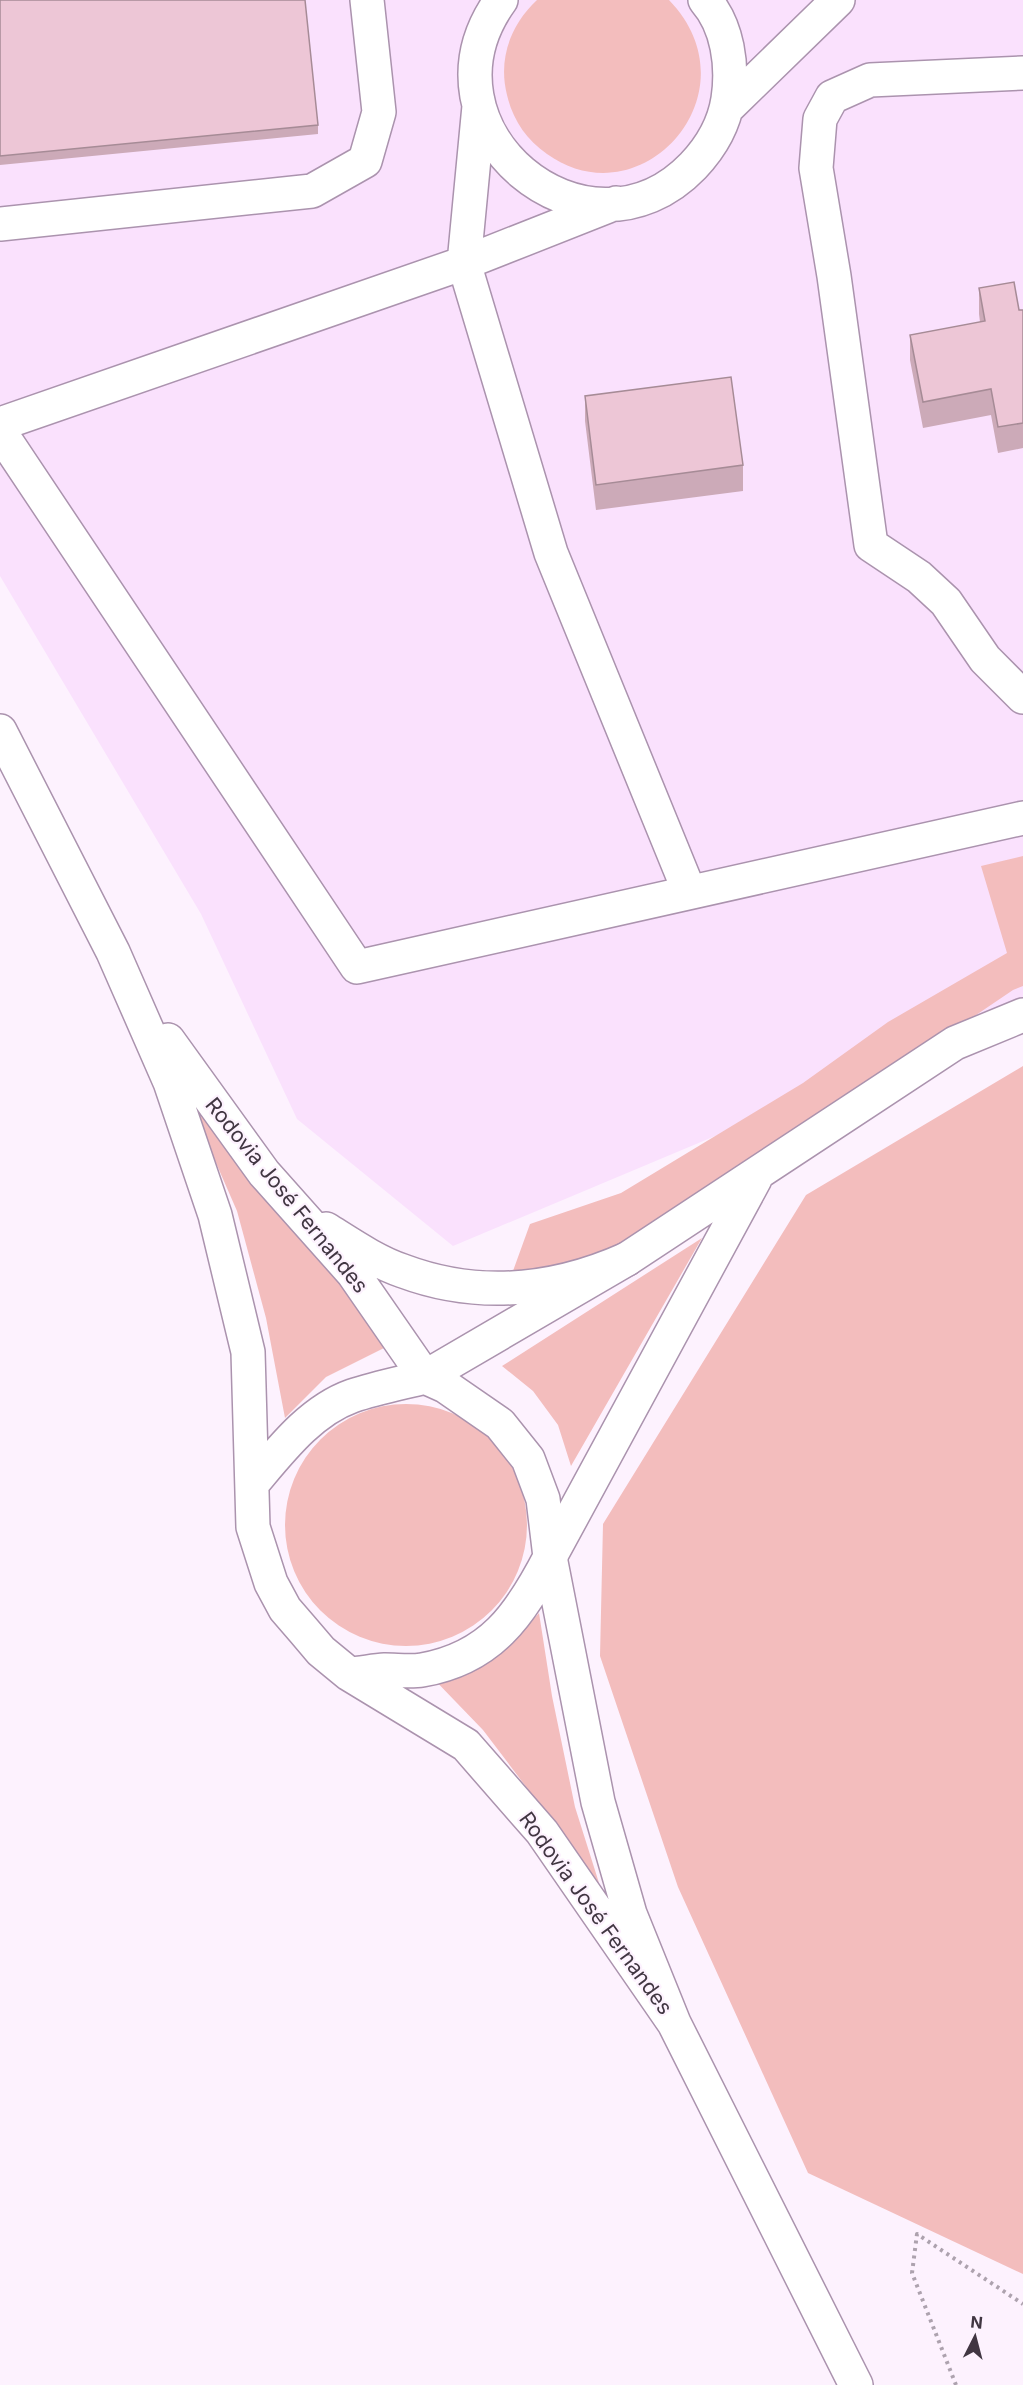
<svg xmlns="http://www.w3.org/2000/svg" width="1023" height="2385" viewBox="0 0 1023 2385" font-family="Inter,sans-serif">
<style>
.built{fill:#fae1fd}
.green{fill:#f3bdbd}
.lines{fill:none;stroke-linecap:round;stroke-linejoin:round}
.minor-casing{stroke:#ab93ae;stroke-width:36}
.major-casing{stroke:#ab93ae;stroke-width:36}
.path{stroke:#ada2ae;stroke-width:4;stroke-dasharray:3 4.5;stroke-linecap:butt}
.minor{stroke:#fff;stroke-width:33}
.major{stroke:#fff;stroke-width:33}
.wall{fill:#ccaab8}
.building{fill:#edc6d6;stroke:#a68b96;stroke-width:1.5}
.labels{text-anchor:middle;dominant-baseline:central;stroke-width:4.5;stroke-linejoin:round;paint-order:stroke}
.street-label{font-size:21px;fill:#413642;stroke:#fdf2fe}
</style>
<rect width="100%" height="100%" fill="#fdf2fe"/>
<path class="built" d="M0,0H1023V1007L453,1246L297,1119L201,914L0,576Z"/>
<path class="green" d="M537,0H669C758,92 642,222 547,154C526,139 513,120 507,95C498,60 510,25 537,0Z
M1023,856V986L1013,990L616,1259L509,1282L530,1224L621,1193L803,1083L888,1022L1007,953L981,866Z
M1023,1066V2274L808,2173L678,1887L600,1656L603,1524L806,1195Z
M182,1085L254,1187L291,1225L390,1345L326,1377L285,1418L266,1318L237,1211Z
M702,1238L571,1466L558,1425L533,1391L502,1366Z
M285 1525a121 121 0 1 1 242 0a121 121 0 1 1-242 0Z
M539,1613L552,1696L575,1807L599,1883L483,1730L428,1673L514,1641Z"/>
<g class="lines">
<defs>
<path id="minor" d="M501,0C408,129 587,276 693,166C711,147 724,125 728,99C733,66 728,26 705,0
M1023,73L870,80L832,97L820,119L816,168L834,276L871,545L919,577L946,602L985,659L1023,697
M479,106L464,263L551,553L689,891
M727,108L838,0
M0,224L312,191L365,161L379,112L367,0
M0,424L464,263L616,203
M0,432L357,967L1023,818
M425,1377L627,1259L955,1043L1023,1015
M550,1557L755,1179"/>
<path id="major" d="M0,731L113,952L170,1082L215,1215L248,1352L253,1527L271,1583L285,1609L304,1631L321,1651L349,1674L466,1745L542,1832L674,2023
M168,1040L264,1173L353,1273L425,1377
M326,1229C350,1244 376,1262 403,1271C478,1299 555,1291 627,1259
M252,1484C280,1451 310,1411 352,1396C375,1388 401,1383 425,1377L445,1386L500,1424L528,1459L543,1499L550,1557L598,1802L630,1914L674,2023L856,2385
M349,1674C361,1673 373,1671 385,1670C397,1670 410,1672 422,1670C491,1658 520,1615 550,1557"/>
</defs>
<use href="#minor" class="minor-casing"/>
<use href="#major" class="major-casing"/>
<path class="path" d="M956,2385L912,2273L917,2234L1023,2304"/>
<use href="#minor" class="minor"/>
<use href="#major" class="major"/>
</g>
<path class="wall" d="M0,0L318,125V134L0,165Z
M979,288L1019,310H1023V448L998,453L991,415L923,428L910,360V335L980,322L979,314Z
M585,396L743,465V491L596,510L585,421Z"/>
<path class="building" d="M0,0H305L318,125L0,156Z
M1014,282L1019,310H1023V423L998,427L991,389L923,402L910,335L985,321L979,288Z
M731,377L743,465L596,485L585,396Z"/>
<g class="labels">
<g class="street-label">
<text transform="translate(287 1195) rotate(51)">Rodovia José Fernandes</text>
<text transform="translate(596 1913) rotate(54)">Rodovia José Fernandes</text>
</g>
</g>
<g transform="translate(975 2337) rotate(6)" stroke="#fdf2fe" stroke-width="4.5" paint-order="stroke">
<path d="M0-4.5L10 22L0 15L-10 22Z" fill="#413642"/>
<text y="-9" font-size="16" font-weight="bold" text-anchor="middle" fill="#413642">N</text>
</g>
</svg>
